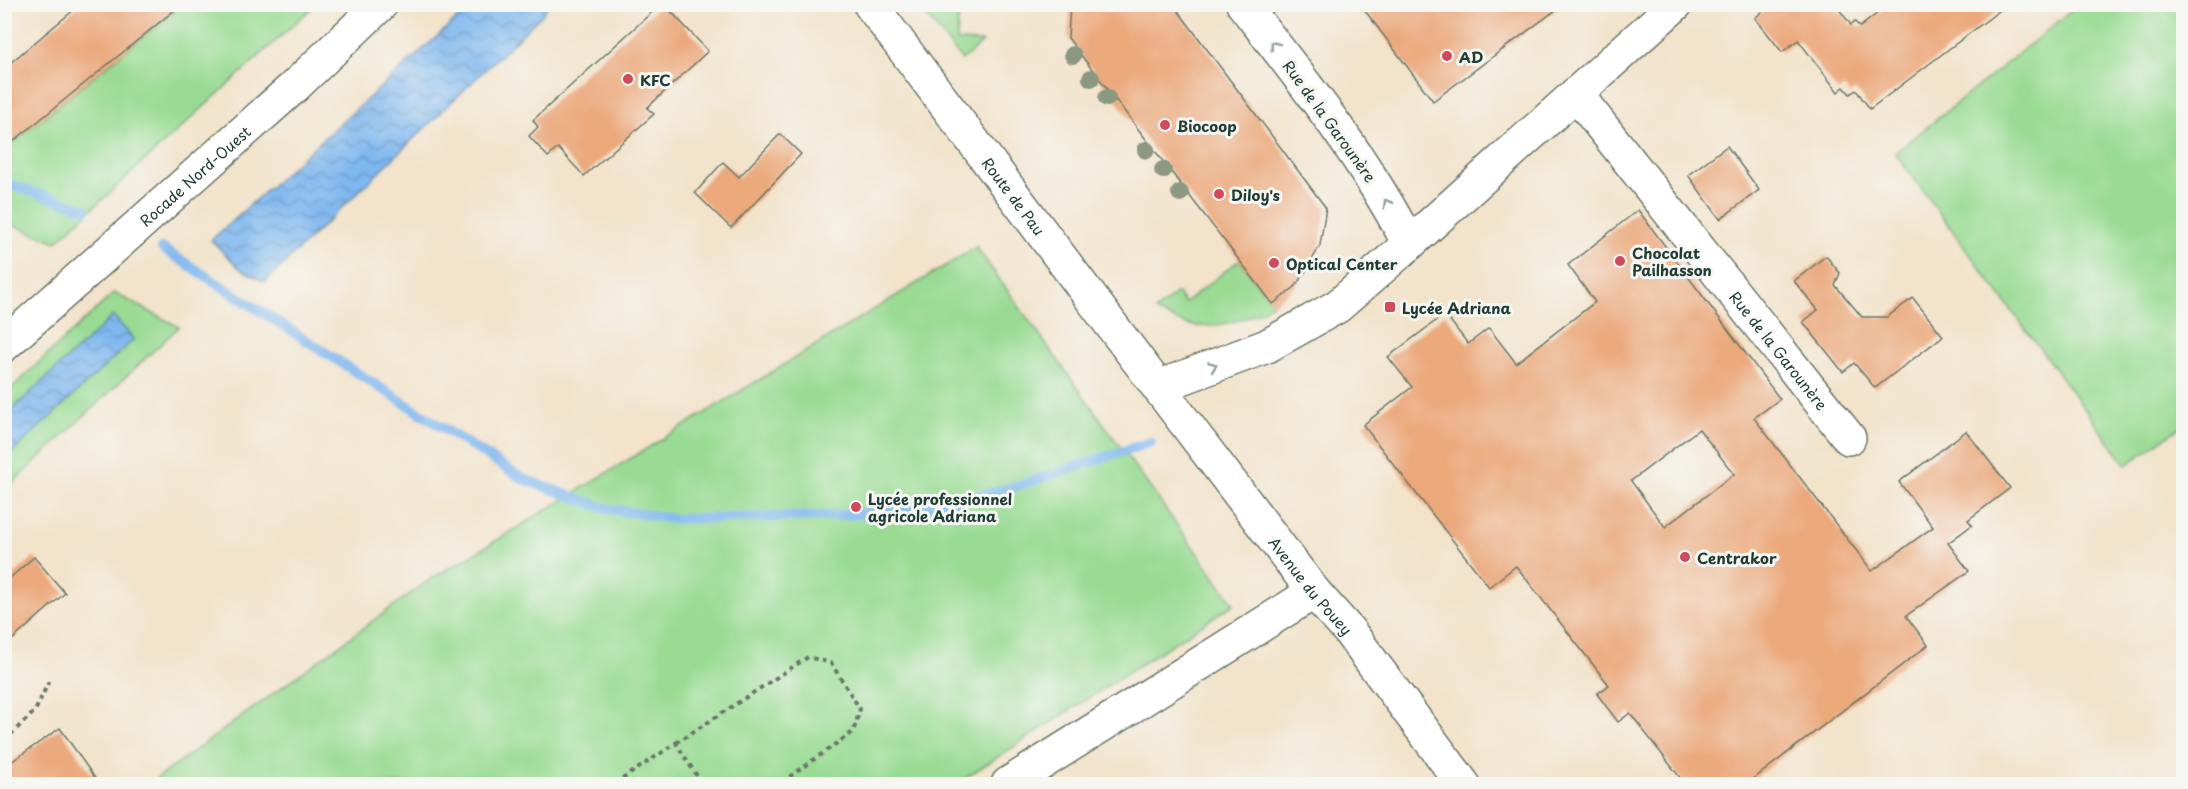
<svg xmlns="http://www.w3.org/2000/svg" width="2188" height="789" viewBox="0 0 2188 789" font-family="'Playpen Sans',sans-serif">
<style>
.green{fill:#99db93;stroke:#5c8c64;stroke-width:1.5}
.water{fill:url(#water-waves);stroke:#4f7a92;stroke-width:1.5}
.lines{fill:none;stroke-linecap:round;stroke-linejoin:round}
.stream{stroke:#7fb8ef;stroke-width:10}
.building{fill:#eba97c;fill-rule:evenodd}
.minor-casing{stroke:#697768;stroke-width:36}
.major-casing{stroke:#697768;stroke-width:36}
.path{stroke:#697768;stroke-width:4;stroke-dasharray:4.5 4.5;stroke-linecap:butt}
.minor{stroke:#fff;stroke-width:33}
.major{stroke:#fff;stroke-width:33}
.tree{fill:#8b9982}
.oneway{stroke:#8f9e9a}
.poi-dot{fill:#d1495b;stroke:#f6f6f2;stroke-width:2}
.labels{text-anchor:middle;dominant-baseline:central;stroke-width:6;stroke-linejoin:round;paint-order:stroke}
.poi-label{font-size:15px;font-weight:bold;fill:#1f3d34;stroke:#f6f6f2;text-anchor:start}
.street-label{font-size:15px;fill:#1f3d34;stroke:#f6f6f2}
</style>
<defs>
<pattern id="water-waves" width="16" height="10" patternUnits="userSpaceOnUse" patternTransform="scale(1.5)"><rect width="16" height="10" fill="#7fb8ef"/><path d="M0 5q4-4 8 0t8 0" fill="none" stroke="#6797c2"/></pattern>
</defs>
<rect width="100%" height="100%" fill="#f6f6f2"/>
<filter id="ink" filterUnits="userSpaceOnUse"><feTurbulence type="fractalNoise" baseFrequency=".0167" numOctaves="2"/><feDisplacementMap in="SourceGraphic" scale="12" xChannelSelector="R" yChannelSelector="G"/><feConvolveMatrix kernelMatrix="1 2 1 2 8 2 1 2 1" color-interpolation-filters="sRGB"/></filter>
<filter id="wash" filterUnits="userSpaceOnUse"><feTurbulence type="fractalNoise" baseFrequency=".008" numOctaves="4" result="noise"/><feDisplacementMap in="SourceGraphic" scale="24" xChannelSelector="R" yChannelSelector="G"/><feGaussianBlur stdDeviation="1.35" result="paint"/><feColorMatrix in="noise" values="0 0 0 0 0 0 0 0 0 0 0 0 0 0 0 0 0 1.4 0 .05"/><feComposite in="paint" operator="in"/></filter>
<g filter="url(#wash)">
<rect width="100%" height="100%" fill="#f2e3ca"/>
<path class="green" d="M2080,4L2183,5V425L2126,465L1895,153Z
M182,5H315L56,242L5,222V149Z
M918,5H959L957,41L983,42L962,60Z
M976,247L1234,604L956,784H149L432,578L479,551Z
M1239,260L1273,304C1253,318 1215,330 1189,325C1178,323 1166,315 1155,311L1177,293L1185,303Z
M114,293L179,327L5,490V459L134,339L113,316L5,416V394Z"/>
<path class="water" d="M472,5H549L541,16L265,282L240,269L211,240Z
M113,316L134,339L5,459V416Z"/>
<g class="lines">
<path class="stream" d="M4,183L86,209
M162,248L523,479L604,508L674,519L826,516L920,510L1013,487L1151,442"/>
</g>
<g id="blocks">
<path class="building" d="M81,4H182L4,149V68Z
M661,4H664L708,51L647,108L654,114L584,176L558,148L548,157L529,136L538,127L533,120Z
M1070,4H1173L1326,208L1320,245L1308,268L1295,287L1273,304L1068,38Z
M1360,4H1564L1433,101Z
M1771,4H1835L1851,25L1855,22L1860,27L1889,4H2008L1870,109L1856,90L1850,94L1844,87L1838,92L1798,40L1782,52L1755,18Z
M780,134L801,154L731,228L695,193L723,162L739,177Z
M1727,146L1759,190L1720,219L1688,175Z
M1638,210L1780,399L1754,418L1872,571L1933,527L1899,482L1966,431L2010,488L1968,520L1972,525L1948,543L1969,571L1906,616L1928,645L1747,784H1685L1630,713L1618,722L1597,694L1609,685L1516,566L1489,587L1363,425L1412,387L1388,357L1445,314L1468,344L1489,328L1516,363L1595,302L1568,265ZM1699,429L1734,474L1665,527L1631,481Z
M1826,256L1840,273L1835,285L1862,317H1887L1913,298L1943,336L1875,388L1854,363L1843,372L1803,322L1818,310L1794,281Z
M34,557L65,593L4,647V583Z
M60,728L99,784H4V767Z"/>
</g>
</g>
<g filter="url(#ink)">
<use href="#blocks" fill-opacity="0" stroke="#697768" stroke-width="1.5"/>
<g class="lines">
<defs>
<g id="minor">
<path id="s1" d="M1576,94L1849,438"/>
<path d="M1409,244L1676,4"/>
<path d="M1158,387L1267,346L1338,306L1409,244C1364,157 1303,81 1243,4"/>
<path d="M1008,784L1314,592"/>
</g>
<g id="major">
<path id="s2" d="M870,4L1158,387L1314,592L1349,631L1463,784"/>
<path id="s3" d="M4,345L295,86L381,4"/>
</g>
</defs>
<use href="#minor" class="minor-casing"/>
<use href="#major" class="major-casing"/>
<path class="path" d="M4,741L35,711L49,681
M676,743L808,657L831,663L860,709L853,732L779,784
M615,784L676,743L702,784"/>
<use href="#minor" class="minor"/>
<use href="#major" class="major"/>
</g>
<g class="tree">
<circle cx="1073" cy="55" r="9"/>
<circle cx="1091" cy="78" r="9"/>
<circle cx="1107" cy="98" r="9"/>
<circle cx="1146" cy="150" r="9"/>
<circle cx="1163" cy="170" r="9"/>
<circle cx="1180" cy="193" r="9"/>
</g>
<defs><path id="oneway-chevron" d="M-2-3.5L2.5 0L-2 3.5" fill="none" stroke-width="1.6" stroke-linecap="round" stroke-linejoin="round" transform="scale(1.5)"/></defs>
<g class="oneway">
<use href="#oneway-chevron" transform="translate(1274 45) rotate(-128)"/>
<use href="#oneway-chevron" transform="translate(1387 203) rotate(-120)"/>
<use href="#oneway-chevron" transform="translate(1213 366) rotate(-21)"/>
</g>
</g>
<g class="poi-dot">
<circle cx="1447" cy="56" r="6"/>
<circle cx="628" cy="79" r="6"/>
<circle cx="1165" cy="125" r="6"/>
<circle cx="1219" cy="194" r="6"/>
<circle cx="1620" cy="261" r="6"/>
<circle cx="1274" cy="263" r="6"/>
<rect x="1384" y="301" width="12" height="12" rx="3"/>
<circle cx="856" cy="507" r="6"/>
<circle cx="1685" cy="557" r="6"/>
</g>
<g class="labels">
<g class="poi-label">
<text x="1459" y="56">AD</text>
<text x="640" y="79">KFC</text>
<text x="1177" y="125">Biocoop</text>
<text x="1231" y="194">Diloy's</text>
<text x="1632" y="252">Chocolat<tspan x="1632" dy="17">Pailhasson</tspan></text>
<text x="1286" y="263">Optical Center</text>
<text x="1402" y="307">Lycée Adriana</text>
<text x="868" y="498">Lycée professionnel<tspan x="868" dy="17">agricole Adriana</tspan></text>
<text x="1697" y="557">Centrakor</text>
</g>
<g class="street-label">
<text transform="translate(1330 121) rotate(54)">Rue de la Garounère</text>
<text stroke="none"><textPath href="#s3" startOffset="255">Rocade Nord-Ouest</textPath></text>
<text stroke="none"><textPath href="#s2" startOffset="240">Route de Pau</textPath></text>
<text stroke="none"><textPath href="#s1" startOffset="327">Rue de la Garounère</textPath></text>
<text stroke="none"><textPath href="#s2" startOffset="730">Avenue du Pouey</textPath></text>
</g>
</g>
<rect width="2188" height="789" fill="none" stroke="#f6f6f2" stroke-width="24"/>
</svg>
